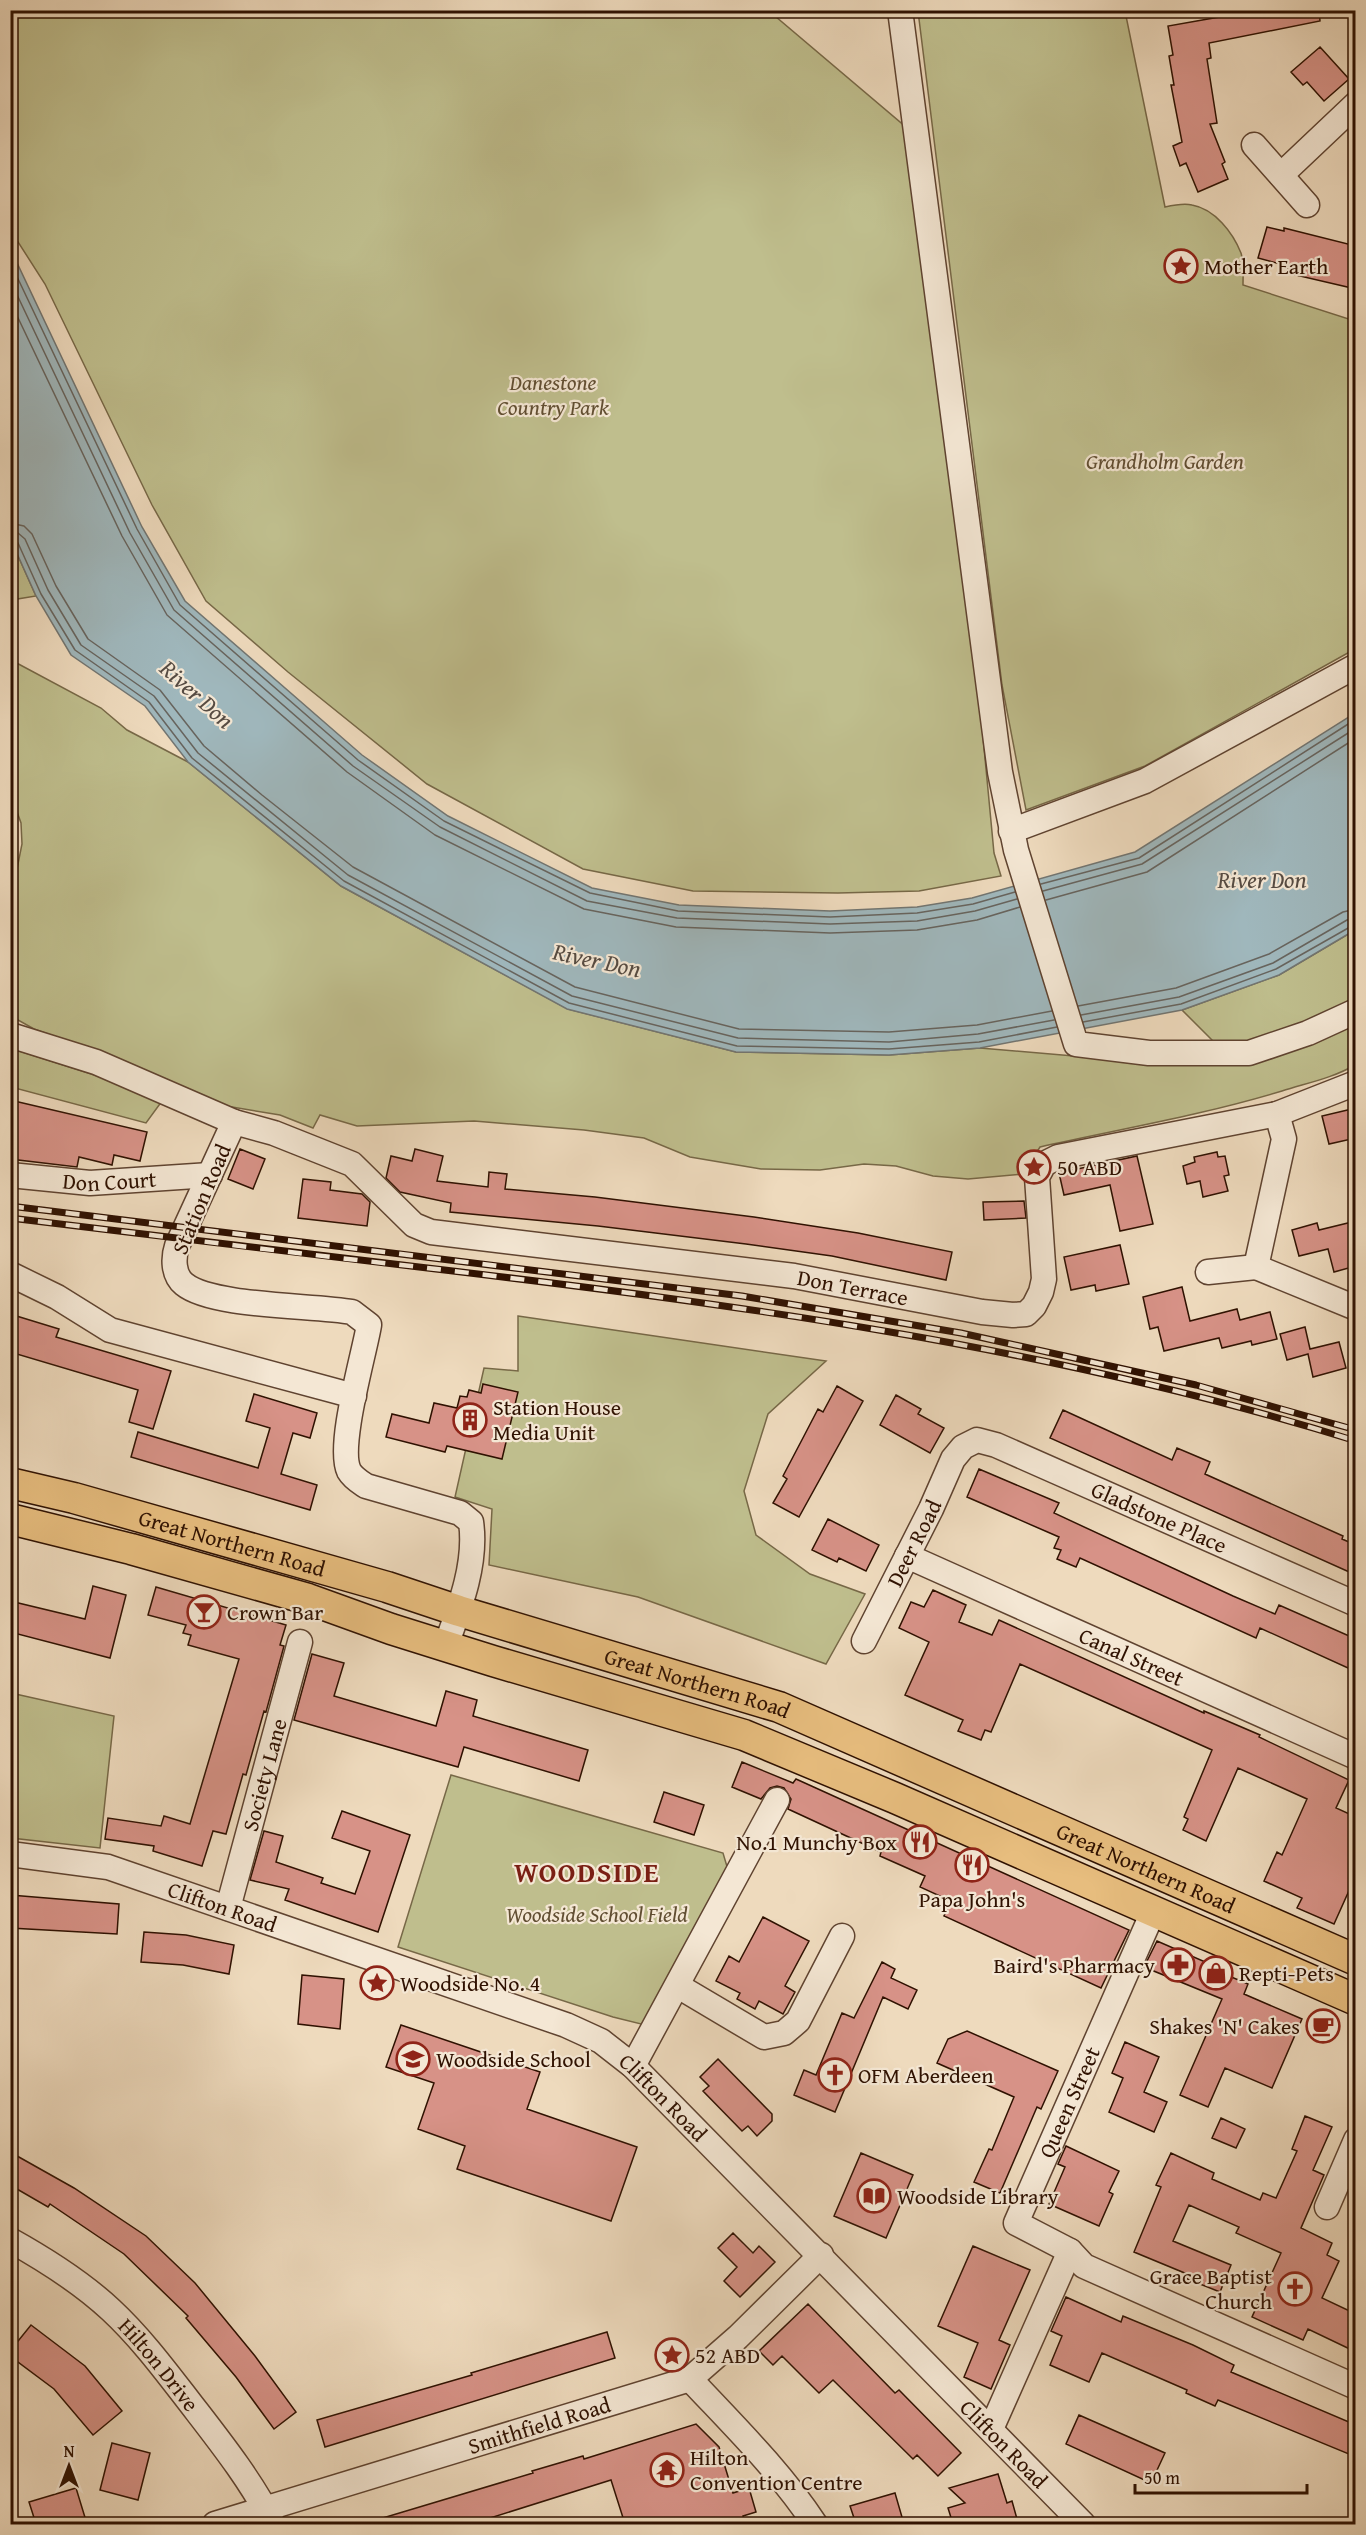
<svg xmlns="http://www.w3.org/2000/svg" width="1366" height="2535" viewBox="0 0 1366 2535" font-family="'Gentium Book Plus',serif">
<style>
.green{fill:#bfbe8d;stroke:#776847;stroke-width:1.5}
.water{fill:#9fb7bc;stroke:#727571;stroke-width:1.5}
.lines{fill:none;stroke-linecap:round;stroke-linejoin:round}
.shore{stroke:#67645e;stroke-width:1.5}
.building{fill:#d79287;stroke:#2f1101;stroke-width:1.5}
.minor-casing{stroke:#5f4330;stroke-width:27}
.major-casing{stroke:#2f1101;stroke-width:33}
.minor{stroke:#f4e7d4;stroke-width:24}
.major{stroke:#e7bd7e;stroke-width:30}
.rail-casing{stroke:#2f1101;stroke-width:7}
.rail{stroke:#f4e7d4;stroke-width:4.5;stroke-dasharray:14;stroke-linecap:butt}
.labels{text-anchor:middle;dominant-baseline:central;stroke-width:4.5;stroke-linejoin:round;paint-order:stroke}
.poi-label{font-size:22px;fill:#2f1101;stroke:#f4e7d4;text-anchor:start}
.park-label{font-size:22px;font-style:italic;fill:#614e32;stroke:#f4e7d4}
.street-label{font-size:22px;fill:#2f1101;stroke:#f4e7d4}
.water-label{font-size:24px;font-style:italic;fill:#564b42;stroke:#f4e7d4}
.district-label{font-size:28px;font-weight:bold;letter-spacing:1.5px;fill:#7a1f14;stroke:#f4e7d4}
</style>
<rect width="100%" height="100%" fill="#eedabd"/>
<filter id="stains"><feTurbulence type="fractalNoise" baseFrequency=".00333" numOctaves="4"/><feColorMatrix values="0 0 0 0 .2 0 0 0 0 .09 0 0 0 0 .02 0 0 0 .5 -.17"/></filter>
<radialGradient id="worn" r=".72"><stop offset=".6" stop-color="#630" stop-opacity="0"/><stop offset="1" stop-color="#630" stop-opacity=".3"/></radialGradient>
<path class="green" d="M11,11H769L907,128L979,695L994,853L1001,876L919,891L838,893L693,891L583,869L427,784L288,672L206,601L152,505L45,284L11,231Z
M918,11H1125L1165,207C1174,205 1183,203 1192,205C1215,209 1233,233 1241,253C1244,263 1243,275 1243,285L1355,321V649L1145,766L1026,810L1002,685Z
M11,540L36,596L11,600Z
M11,660L101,708L127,730L188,762L341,886L568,1009L736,1052L889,1055L980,1048L1120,1060H1258L1322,1040L1355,1023V1065C1333,1078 1307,1083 1282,1091C1203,1115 1121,1129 1040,1147L1023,1174L968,1179L933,1176L896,1166L864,1164L820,1170L761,1169L690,1157L644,1138L584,1130L474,1121L357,1126L320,1115L313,1128L280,1115L226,1106L120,1060L34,1029L11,1016V899L22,844L21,823L11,795Z
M1355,930V998L1307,1022L1255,1042L1213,1041L1182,1010L1279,975Z
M10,1048L104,1078L162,1101L146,1123L11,1087Z
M518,1316L826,1361L768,1414L744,1491L756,1535L810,1574L865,1594L826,1664L638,1597L489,1565L492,1509L455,1497L484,1368L518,1371Z
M11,1693L114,1716L100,1848L11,1838Z
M451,1775L723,1853L728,1870L645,2025L613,2017L398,1947Z"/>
<path class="water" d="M10,248L142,527L185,601L362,755L448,816L592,888L679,905L830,911L917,907L972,898L1135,852L1355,713V930L1279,975L1182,1010L980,1048L889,1055L736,1052L567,1009L341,886L188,762L145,706L71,655L36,596L11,540Z"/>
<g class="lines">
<path class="shore" d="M10,262L137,529L180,605L358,760L444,821L590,893L678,911L830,917L917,913L973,904L1015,892
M10,280L130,533L174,610L353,766L440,827L587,901L677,918L830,924L917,921L975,911L1017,899
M10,301L122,536L167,615L347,772L435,835L584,909L676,927L830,933L917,930L977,920L1020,907
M10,523L24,526L32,534L56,586L88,639L160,690L204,746L262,795L353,867L575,987L739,1029L889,1032L977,1025L1052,1011
M10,532L18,533L25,539L48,590L81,645L154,696L198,753L348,875L572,996L738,1038L889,1042L978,1034L1054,1020
M10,539L18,543L41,594L75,650L149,702L192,758L344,881L569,1003L737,1046L889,1049L979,1042L1057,1027
M1041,884L1139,858L1356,719
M1043,891L1142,864L1356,728
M1046,900L1147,872L1356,738
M1078,1006L1176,988L1269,954L1343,912L1356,909
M1081,1015L1179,997L1273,963L1347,920L1356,918
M1083,1022L1181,1004L1276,969L1350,927L1356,926"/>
</g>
<path class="building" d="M1236,10H1319L1320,21L1209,43L1211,58L1207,59L1217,123L1210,124L1225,162L1222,164L1228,179L1198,192L1186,163L1180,166L1173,146L1182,142L1171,85H1174L1169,56L1173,55L1168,26L1236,14Z
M1320,47L1349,79L1324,101L1307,82L1303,85L1291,72Z
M1267,227L1284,231V228L1356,246V289L1287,273L1288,266L1258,258Z
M10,1100L147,1132L140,1161L114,1155L112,1165L79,1157L77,1167L10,1159Z
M1356,1108V1138L1329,1144L1322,1116Z
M240,1149L265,1159L253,1189L228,1179Z
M415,1149L443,1156L437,1181L488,1187L489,1172L507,1174L505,1189L595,1197L754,1217L858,1233L952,1252L946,1280L832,1256L746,1244L598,1226L450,1212L451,1203L400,1192L386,1178L391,1156L412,1161Z
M1217,1152L1218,1157L1225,1156L1229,1175L1224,1176L1228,1191L1203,1197L1200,1181L1187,1184L1183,1166L1195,1162L1194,1157Z
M1137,1156L1153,1224L1120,1231L1110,1185L1064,1195L1059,1173Z
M303,1179L331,1182L330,1190L362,1194L370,1202L367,1226L298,1218Z
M1024,1201L1026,1218L984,1220L983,1202Z
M1356,1221V1239L1352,1241L1356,1266L1334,1272L1328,1249L1299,1256L1292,1230L1317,1223L1319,1230Z
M1120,1245L1129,1284L1096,1291L1095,1285L1071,1290L1064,1257Z
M1182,1287L1190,1321L1237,1309L1240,1320L1270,1312L1277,1339L1252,1345L1251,1341L1222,1348L1219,1338L1164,1351L1158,1327L1150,1329L1143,1297Z
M10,1314L59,1329L56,1337L171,1371L153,1429L129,1422L138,1390L10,1352Z
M1305,1327L1310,1349L1339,1342L1346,1368L1313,1377L1308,1354L1287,1360L1280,1334Z
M483,1384L518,1392L502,1459L447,1446L445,1452L386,1437L392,1414L429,1423L434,1403L457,1408L460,1396L467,1397L469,1390L481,1393Z
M837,1386L863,1401L799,1517L773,1503L787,1479L783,1476L805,1434L818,1409L823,1412Z
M254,1394L317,1413L310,1438L293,1433L281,1474L317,1485L310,1510L131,1457L138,1432L258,1468L270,1428L246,1421Z
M896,1395L921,1409L918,1414L944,1428L930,1453L880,1425Z
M1063,1410L1172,1460L1177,1448L1210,1462L1205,1474L1343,1536L1342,1539L1356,1545V1575L1050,1438Z
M979,1469L1059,1503L1054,1513L1233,1596L1275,1614L1279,1605L1356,1639V1652L1348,1668L1260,1628L1256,1638L1080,1558L1076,1567L1057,1559L1061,1550L1054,1548L1059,1537L967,1497Z
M828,1519L879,1545L866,1571L839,1558L837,1562L812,1550Z
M93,1586L126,1595L110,1658L10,1632V1601L85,1619Z
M156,1587L286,1625L280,1645L284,1646L266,1712L264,1711L246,1775L243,1774L226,1834L213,1831L202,1866L153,1851L154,1846L105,1839L108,1818L161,1826L164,1816L190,1824L239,1659L188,1645L191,1635L183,1633L186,1625L148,1615Z
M933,1590L966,1605L959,1622L992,1635L999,1620L1204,1713V1711L1260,1735L1259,1737L1349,1780L1336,1808L1356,1817V1875L1334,1924L1297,1908L1302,1898L1264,1881L1277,1852L1282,1855L1307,1799L1238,1768L1206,1841L1183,1830L1188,1819L1184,1817L1212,1750L1020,1664L991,1732L985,1730L981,1740L958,1731L963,1720L905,1695L929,1642L899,1628L911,1602L924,1607Z
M312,1654L344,1663L334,1696L436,1726L446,1691L477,1700L473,1716L588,1750L579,1781L464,1747L458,1767L294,1720Z
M742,1762L793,1783L796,1779L1129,1930L1101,1988L944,1916L951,1901L920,1887L925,1876L880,1856L881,1852L788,1809L791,1799L784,1788L777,1786L770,1788L761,1799L732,1787Z
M664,1792L704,1805L694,1835L654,1822Z
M342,1811L410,1835L378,1932L285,1900L289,1889L250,1880L264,1831L283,1836L276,1862L323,1878L321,1883L355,1894L370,1851L332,1838Z
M10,1895L119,1904L117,1934L10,1928Z
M763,1917L809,1941L785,1986L795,1992L783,2014L759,2001L755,2009L737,1999L740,1993L716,1981L729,1956L739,1962Z
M144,1932L186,1935L234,1945L229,1974L183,1965L141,1962Z
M1157,1941L1226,1971L1224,1974L1248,1984L1244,1994L1302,2019L1272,2088L1225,2068L1208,2107L1180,2095L1222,1999L1144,1967Z
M882,1962L895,1969L891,1978L917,1990L908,2009L883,1997L835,2112L794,2095L804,2070L816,2075L842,2013L854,2018Z
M302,1975L344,1979L340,2029L298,2024Z
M401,2025L540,2072L527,2109L637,2147L611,2221L457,2169L465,2146L418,2129L434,2083L386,2067Z
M967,2031L1058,2071L1041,2109L1037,2107L1000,2193L974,2182L989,2149L992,2150L1014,2097L937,2063L948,2039Z
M1125,2042L1159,2057L1144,2092L1167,2102L1154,2132L1109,2112L1123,2078L1112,2073Z
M718,2059L772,2114V2121L757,2136L748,2126L742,2131L703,2091L709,2086L700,2077Z
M1305,2116L1332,2127L1313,2170L1324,2175L1301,2228L1332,2243L1327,2255L1339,2261L1322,2298L1356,2314V2352L1308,2329L1303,2340L1252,2317L1281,2253L1236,2233L1239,2227L1189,2205L1173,2241L1231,2265L1220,2292L1185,2278L1187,2274L1134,2252L1161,2187L1156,2185L1171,2153L1214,2173L1212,2179L1260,2200L1263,2193L1276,2198L1297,2151L1292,2149Z
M1221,2118L1245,2129L1236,2148L1212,2138Z
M1066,2146L1119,2171L1109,2192L1113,2194L1099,2226L1049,2204L1065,2167L1058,2164Z
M10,2152L74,2188L146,2236L195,2283L255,2356L296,2412L274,2429L236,2377L186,2318L188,2316L124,2254L50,2204L48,2207L10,2185Z
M861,2153L913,2175L886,2238L834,2216Z
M733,2233L753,2253L759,2246L775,2262L740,2297L724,2281L737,2267L718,2248Z
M973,2246L1030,2270L999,2340L1010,2345L991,2389L964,2377L978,2343L938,2326Z
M1066,2297L1121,2322L1123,2316L1193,2345L1234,2365L1231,2372L1356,2425V2457L1218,2400L1215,2406L1186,2393L1187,2390L1102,2353L1089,2382L1050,2365L1062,2336L1051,2331Z
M808,2304L895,2393L899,2390L961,2453L938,2476L917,2455L913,2459L833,2380L819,2393L782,2356L773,2365L759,2351Z
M31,2325L85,2366L122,2411L93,2435L54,2389L10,2356V2351Z
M607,2332L615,2358L325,2447L317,2420L472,2375L471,2373Z
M1079,2415L1165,2453L1151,2483L1066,2444Z
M696,2424L719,2447L733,2493L749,2488L756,2512L743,2516L746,2524H625L611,2480L471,2524H377L376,2520L533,2473L532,2471L583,2456L584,2459Z
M112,2443L150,2453L138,2500L100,2490Z
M998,2474L1007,2503L1012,2501L1017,2519L996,2524H953L948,2508L965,2503L949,2488Z
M76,2488L87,2524H36L29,2502Z
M895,2493L904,2524H856L850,2506Z"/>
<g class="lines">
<defs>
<g id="minor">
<path d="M900,10L1000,772L1016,850L1076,1044L1149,1053H1249L1308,1033L1356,1011"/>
<path d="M1254,145L1307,205"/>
<path d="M1281,175L1356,104"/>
<path d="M1011,831L1145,781L1356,666"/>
<path id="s1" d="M10,1035L96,1062L234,1122L274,1133L352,1164L414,1225L431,1232L794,1276L982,1312L1013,1315L1026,1314L1034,1306L1041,1292L1044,1279L1037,1177L1044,1164L1058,1157L1277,1114L1356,1083"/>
<path d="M1277,1114L1284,1139L1256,1267L1356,1308"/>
<path d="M234,1122L177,1246C173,1258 173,1275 184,1284C212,1307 313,1305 352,1312L369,1325C364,1355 337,1446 349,1471C353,1478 360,1482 366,1486L460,1513L471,1522C477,1563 460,1607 446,1645"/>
<path id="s2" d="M10,1175L90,1183L210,1175"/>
<path d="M1208,1272L1256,1267"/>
<path d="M10,1274L57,1297L110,1330L354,1396"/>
<path id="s3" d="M907,1556L1356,1757"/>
<path id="s4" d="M864,1641L931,1509L953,1459L963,1447L977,1440L996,1445L1356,1604"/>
<path id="s5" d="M10,1854L108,1867L566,2025L601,2041L633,2066L1083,2524"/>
<path id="s6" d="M228,1908L300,1642"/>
<path d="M1153,1912L1016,2223L1070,2251L1084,2266L1356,2387"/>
<path d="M678,1986L764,2037L784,2033L798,2021L842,1936"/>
<path d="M633,2066L777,1800"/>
<path d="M1327,2207L1356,2140"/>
<path id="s7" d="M10,2240C46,2260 81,2282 111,2310C140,2337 164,2369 188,2400C218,2439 251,2480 273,2524"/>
<path d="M690,2379C734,2426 780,2471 815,2524"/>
<path d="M991,2429L1070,2251"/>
<path id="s8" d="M215,2524L690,2379L738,2337L821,2255"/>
</g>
<g id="major">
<path id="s9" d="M10,1483L74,1498L387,1587L459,1611L779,1707L1356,1960"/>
<path d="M10,1519L131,1549L308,1599L391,1629L493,1661L744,1735L895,1798L1356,2000"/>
</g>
</defs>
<use href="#minor" class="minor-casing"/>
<use href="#major" class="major-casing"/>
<use href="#minor" class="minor"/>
<use href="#major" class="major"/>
<defs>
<path id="rail" d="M10,1206L742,1296L961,1333L1196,1385L1356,1430
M10,1218C147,1234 283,1252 419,1267C734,1304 1052,1346 1356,1441"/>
</defs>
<use href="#rail" class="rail-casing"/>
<use href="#rail" class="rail"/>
</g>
<defs>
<symbol id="sight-ring" viewBox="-11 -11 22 22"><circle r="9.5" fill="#f4e7d4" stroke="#8f2418" stroke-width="1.5"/><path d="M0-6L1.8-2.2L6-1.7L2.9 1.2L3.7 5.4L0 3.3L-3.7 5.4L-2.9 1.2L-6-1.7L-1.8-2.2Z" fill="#8f2418"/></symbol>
<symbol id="building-ring" viewBox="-11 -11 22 22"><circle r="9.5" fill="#f4e7d4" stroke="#8f2418" stroke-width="1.5"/><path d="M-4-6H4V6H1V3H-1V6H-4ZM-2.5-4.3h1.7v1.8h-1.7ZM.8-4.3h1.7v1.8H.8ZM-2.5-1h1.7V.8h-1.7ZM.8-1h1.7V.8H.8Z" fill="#8f2418"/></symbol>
<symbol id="bar-ring" viewBox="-11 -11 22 22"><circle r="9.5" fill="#f4e7d4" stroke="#8f2418" stroke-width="1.5"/><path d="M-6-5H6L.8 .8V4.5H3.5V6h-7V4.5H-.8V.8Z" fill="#8f2418"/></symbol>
<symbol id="restaurant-ring" viewBox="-11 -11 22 22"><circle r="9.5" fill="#f4e7d4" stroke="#8f2418" stroke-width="1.5"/><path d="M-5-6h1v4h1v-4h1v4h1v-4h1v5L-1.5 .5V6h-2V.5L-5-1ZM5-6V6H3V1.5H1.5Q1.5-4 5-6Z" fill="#8f2418"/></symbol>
<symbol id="pharmacy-ring" viewBox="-11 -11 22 22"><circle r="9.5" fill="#f4e7d4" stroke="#8f2418" stroke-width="1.5"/><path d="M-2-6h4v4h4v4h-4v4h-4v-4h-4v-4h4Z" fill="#8f2418"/></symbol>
<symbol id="shop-ring" viewBox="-11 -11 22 22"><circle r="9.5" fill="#f4e7d4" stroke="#8f2418" stroke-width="1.5"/><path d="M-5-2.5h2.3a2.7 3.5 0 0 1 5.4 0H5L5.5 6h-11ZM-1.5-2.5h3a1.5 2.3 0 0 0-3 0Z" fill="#8f2418"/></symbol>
<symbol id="cafe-ring" viewBox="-11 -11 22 22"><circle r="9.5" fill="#f4e7d4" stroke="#8f2418" stroke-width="1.5"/><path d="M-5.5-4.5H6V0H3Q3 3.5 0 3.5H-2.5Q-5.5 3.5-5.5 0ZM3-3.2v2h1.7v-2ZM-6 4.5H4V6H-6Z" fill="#8f2418"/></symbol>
<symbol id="school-ring" viewBox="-11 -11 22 22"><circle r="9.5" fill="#f4e7d4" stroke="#8f2418" stroke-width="1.5"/><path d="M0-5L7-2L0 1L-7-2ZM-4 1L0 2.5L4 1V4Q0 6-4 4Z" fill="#8f2418"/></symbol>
<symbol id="church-ring" viewBox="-11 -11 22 22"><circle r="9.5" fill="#f4e7d4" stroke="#8f2418" stroke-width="1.5"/><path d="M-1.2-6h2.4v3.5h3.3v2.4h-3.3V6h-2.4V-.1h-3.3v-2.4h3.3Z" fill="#8f2418"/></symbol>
<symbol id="library-ring" viewBox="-11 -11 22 22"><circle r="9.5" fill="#f4e7d4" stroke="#8f2418" stroke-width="1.5"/><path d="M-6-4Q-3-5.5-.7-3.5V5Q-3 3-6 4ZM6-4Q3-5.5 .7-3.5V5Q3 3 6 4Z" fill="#8f2418"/></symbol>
<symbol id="temple-ring" viewBox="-11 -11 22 22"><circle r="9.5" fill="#f4e7d4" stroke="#8f2418" stroke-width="1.5"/><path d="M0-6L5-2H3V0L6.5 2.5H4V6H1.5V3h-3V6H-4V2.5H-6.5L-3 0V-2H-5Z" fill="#8f2418"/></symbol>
</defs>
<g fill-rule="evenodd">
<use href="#sight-ring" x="1162" y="247" width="38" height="38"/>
<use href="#sight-ring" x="1015" y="1148" width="38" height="38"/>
<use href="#building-ring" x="451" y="1401" width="38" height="38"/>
<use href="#bar-ring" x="185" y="1593" width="38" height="38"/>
<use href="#restaurant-ring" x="901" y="1823" width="38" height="38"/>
<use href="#restaurant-ring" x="953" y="1846" width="38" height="38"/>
<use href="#pharmacy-ring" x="1159" y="1946" width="38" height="38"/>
<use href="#shop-ring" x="1197" y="1954" width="38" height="38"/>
<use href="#sight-ring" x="358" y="1964" width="38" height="38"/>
<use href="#cafe-ring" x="1304" y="2007" width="38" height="38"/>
<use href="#school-ring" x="394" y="2040" width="38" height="38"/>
<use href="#church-ring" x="816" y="2056" width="38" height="38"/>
<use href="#library-ring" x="855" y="2177" width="38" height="38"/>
<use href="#church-ring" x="1276" y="2270" width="38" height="38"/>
<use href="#sight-ring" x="653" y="2336" width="38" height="38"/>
<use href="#temple-ring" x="648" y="2451" width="38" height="38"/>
</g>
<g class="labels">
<g class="poi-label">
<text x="1204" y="266">Mother Earth</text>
<text x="1057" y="1167">50 ABD</text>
<text x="493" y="1407">Station House<tspan x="493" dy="25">Media Unit</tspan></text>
<text x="227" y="1612">Crown Bar</text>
<text x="897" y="1842" text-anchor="end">No.1 Munchy Box</text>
<text x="972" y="1899" text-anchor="middle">Papa John's</text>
<text x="1155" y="1965" text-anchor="end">Baird's Pharmacy</text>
<text x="1239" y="1973">Repti-Pets</text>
<text x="400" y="1983">Woodside No. 4</text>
<text x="1300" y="2026" text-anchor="end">Shakes 'N' Cakes</text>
<text x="436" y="2059">Woodside School</text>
<text x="858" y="2075">OFM Aberdeen</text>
<text x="897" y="2196">Woodside Library</text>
<text x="1272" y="2276" text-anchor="end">Grace Baptist<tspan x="1272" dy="25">Church</tspan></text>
<text x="695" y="2355">52 ABD</text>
<text x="690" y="2457">Hilton<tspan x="690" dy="25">Convention Centre</tspan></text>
</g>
<g class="park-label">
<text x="553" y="382">Danestone<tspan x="553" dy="25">Country Park</tspan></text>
<text x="1165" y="461">Grandholm Garden</text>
<text x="597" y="1914">Woodside School Field</text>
</g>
<g class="street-label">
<text stroke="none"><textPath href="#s2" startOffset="100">Don Court</textPath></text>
<text transform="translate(201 1199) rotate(-67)">Station Road</text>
<text stroke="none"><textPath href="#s1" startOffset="897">Don Terrace</textPath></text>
<text stroke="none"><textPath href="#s4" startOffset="432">Gladstone Place</textPath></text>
<text stroke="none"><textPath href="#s9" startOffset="230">Great Northern Road</textPath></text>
<text stroke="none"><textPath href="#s4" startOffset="110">Deer Road</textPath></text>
<text stroke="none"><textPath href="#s3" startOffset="246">Canal Street</textPath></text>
<text stroke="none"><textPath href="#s9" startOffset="716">Great Northern Road</textPath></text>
<text stroke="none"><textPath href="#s6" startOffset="138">Society Lane</textPath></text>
<text stroke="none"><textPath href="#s9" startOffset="1202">Great Northern Road</textPath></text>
<text stroke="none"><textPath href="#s5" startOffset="220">Clifton Road</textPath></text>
<text stroke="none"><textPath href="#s5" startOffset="706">Clifton Road</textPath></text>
<text transform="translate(1069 2102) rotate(-66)">Queen Street</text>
<text stroke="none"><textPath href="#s7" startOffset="196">Hilton Drive</textPath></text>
<text stroke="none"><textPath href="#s8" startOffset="339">Smithfield Road</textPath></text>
<text stroke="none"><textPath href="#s5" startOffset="1192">Clifton Road</textPath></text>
</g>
<g class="water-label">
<text transform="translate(197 694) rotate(42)">River Don</text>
<text x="1262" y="879">River Don</text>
<text transform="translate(597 960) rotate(12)">River Don</text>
</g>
<g class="district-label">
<text x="587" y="1871">WOODSIDE</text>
</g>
</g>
<rect width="1366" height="2535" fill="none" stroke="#eedabd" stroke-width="36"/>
<rect x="12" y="12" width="1342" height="2511" fill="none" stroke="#2f1101" stroke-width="3"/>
<rect x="18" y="18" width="1330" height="2499" fill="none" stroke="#2f1101" stroke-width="1.5"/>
<g transform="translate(69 2466)" stroke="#f4e7d4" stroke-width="4.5" paint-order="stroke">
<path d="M0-4.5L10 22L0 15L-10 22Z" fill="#2f1101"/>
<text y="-9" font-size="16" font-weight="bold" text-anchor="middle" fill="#2f1101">N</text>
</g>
<path d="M1135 2484v9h172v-9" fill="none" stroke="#2f1101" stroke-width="3"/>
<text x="1144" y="2484" font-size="18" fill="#2f1101" stroke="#f4e7d4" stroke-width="4.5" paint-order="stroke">50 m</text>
<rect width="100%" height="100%" filter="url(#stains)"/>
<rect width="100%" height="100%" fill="url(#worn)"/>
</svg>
